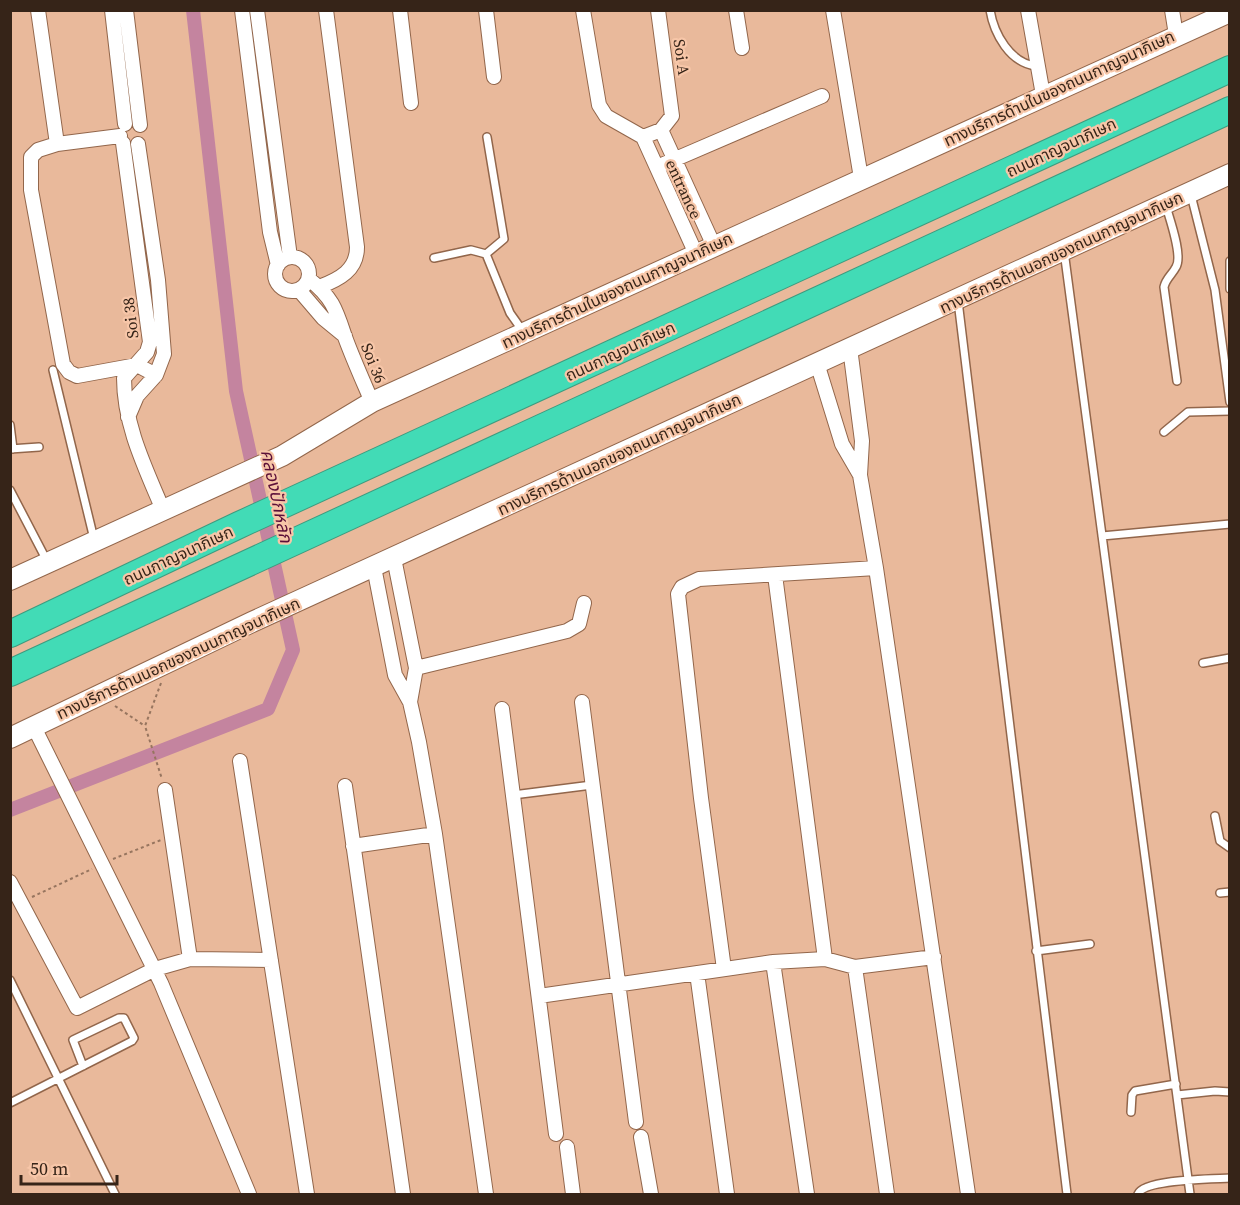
<svg xmlns="http://www.w3.org/2000/svg" width="1240" height="1205" viewBox="0 0 1240 1205" font-family="'Source Serif 4','Noto Sans Thai',serif">
<style>
.lines{fill:none;stroke-linecap:round;stroke-linejoin:round}
.canal{stroke:#c4849f;stroke-width:14}
.lane-casing{stroke:#92664b;stroke-width:10}
.street-casing{stroke:#92664b;stroke-width:16}
.secondary-casing{stroke:#92664b;stroke-width:22}
.highway-casing{stroke:#3e9b7f;stroke-width:28}
.path{stroke:#97755f;stroke-width:2;stroke-dasharray:3 3;stroke-linecap:butt}
.lane{stroke:#fff;stroke-width:7}
.street{stroke:#fff;stroke-width:14}
.secondary{stroke:#fff;stroke-width:20}
.highway{stroke:#42dbb6;stroke-width:26}
.labels{text-anchor:middle;dominant-baseline:central;stroke-width:4.5;stroke-linejoin:round;paint-order:stroke}
.street-label{font-size:16px;fill:#362418;stroke:#f7c6a8}
.water-label{font-size:18px;font-style:italic;fill:#5c1039;stroke:#f7c6a8}
</style>
<rect width="100%" height="100%" fill="#e9b99b"/>
<g class="lines">
<path class="canal" d="M10,810L268,709L293,650L236,391L193,10"/>
<defs>
<path id="lane" d="M990,10C994,34 1010,63 1036,66
M1191,195L1215,290L1230,402
M1166,206C1170,220 1183,256 1176,267C1172,275 1166,278 1164,287L1177,381
M1064,251L1190,1194
M486,254L504,239L487,137
M434,258L471,250L486,254L510,313L522,330
M1230,261V289
M958,301L1067,1194
M53,370L94,539
M10,425L13,449
M1164,432L1188,412L1230,411
M10,449L39,447
M10,490L47,561
M1102,536L1230,524
M1203,663L1230,658
M513,795L592,785
M1215,816L1220,841L1230,848
M1220,893L1230,892
M1036,951L1090,944
M10,980L115,1194
M1177,1095L1215,1091L1230,1092
M10,1103L132,1041L134,1038L124,1018H119L73,1040L83,1066
M1131,1112L1132,1095L1135,1091L1176,1084
M1138,1194C1144,1179 1212,1179 1230,1178"/>
<path id="street" d="M38,10L57,144
M112,10L125,124
M126,10L140,125
M242,10L270,232L278,265
M257,10L290,257
M400,10L411,103
M486,10L494,77
M583,10L599,105L606,116L643,137L661,130L672,116L658,10
M736,10L742,48
M833,10L861,178
M1028,10L1043,95
M1172,10L1176,35
M661,130L714,246
M120,136L57,144L38,150L31,157V190L63,364L69,372L77,376L137,365L156,375
M643,137L696,254
M123,143L150,342L147,352L124,378C124,425 145,467 163,510
M657,167L822,96
M275 274a17 17 0 1 1 34 0a17 17 0 1 1-34 0Z
M309,279C333,298 336,310 345,337C353,359 363,381 372,402
M319,287C340,279 357,270 357,247L326,10
M299,290L323,318L345,336
M850,348L862,441L860,475L876,568L968,1194
M817,363L842,444L860,475
M128,417L137,396L156,375L164,354L158,280L138,144
M394,558L416,668L410,702
M374,567L395,675L410,702L419,742L435,834L486,1194
M775,575L825,959
M416,668L567,631L579,624L584,603
M582,702L636,1122
M502,709L556,1134
M34,727L161,983L249,1194
M240,761L307,1194
M345,786L403,1194
M165,790L190,959
M353,846L435,834
M10,882L77,1008L155,969L190,959L271,960
M773,962L807,1194
M855,967L887,1194
M724,969L701,798L678,594L682,587L699,579L876,568
M697,973L727,1194
M539,996L773,962L825,959L855,967L934,957
M641,1137L651,1194
M567,1147L573,1194"/>
<path id="secondary" d="M10,580L282,456L372,402L1230,12
M10,738L252,622L1230,174"/>
<path id="highway" d="M10,634L239,525L1230,69
M10,673L1230,110"/>
</defs>
<use href="#lane" class="lane-casing"/>
<use href="#street" class="street-casing"/>
<use href="#secondary" class="secondary-casing"/>
<use href="#highway" class="highway-casing"/>
<path class="path" d="M161,683L145,726L162,779
M115,706L145,726
M113,859L161,840
M32,897L92,869"/>
<use href="#lane" class="lane"/>
<use href="#street" class="street"/>
<use href="#secondary" class="secondary"/>
<use href="#highway" class="highway"/>
</g>
<g class="labels">
<g class="street-label">
<text transform="translate(682 57) rotate(82)">Soi A</text>
<text transform="translate(1059 88) rotate(-25)">ทางบริการด้านในของถนนกาญจนาภิเษก</text>
<text transform="translate(1061 147) rotate(-25)">ถนนกาญจนาภิเษก</text>
<text transform="translate(684 189) rotate(65)">entrance</text>
<text transform="translate(1061 252) rotate(-25)">ทางบริการด้านนอกของถนนกาญจนาภิเษก</text>
<text transform="translate(617 290) rotate(-25)">ทางบริการด้านในของถนนกาญจนาภิเษก</text>
<text transform="translate(130 318) rotate(-97)">Soi 38</text>
<text transform="translate(620 351) rotate(-25)">ถนนกาญจนาภิเษก</text>
<text transform="translate(374 363) rotate(68)">Soi 36</text>
<text transform="translate(619 454) rotate(-25)">ทางบริการด้านนอกของถนนกาญจนาภิเษก</text>
<text transform="translate(178 555) rotate(-25)">ถนนกาญจนาภิเษก</text>
<text transform="translate(178 658) rotate(-25)">ทางบริการด้านนอกของถนนกาญจนาภิเษก</text>
</g>
<g class="water-label">
<text transform="translate(277 496) rotate(78)">คลองปักหลัก</text>
</g>
</g>
<rect width="1240" height="1205" fill="none" stroke="#362418" stroke-width="24"/>
<path d="M21 1175v9h96v-9" fill="none" stroke="#362418" stroke-width="3"/>
<text x="30" y="1175" font-size="18" fill="#362418" stroke="#f7c6a8" stroke-width="4.5" paint-order="stroke">50 m</text>
</svg>
